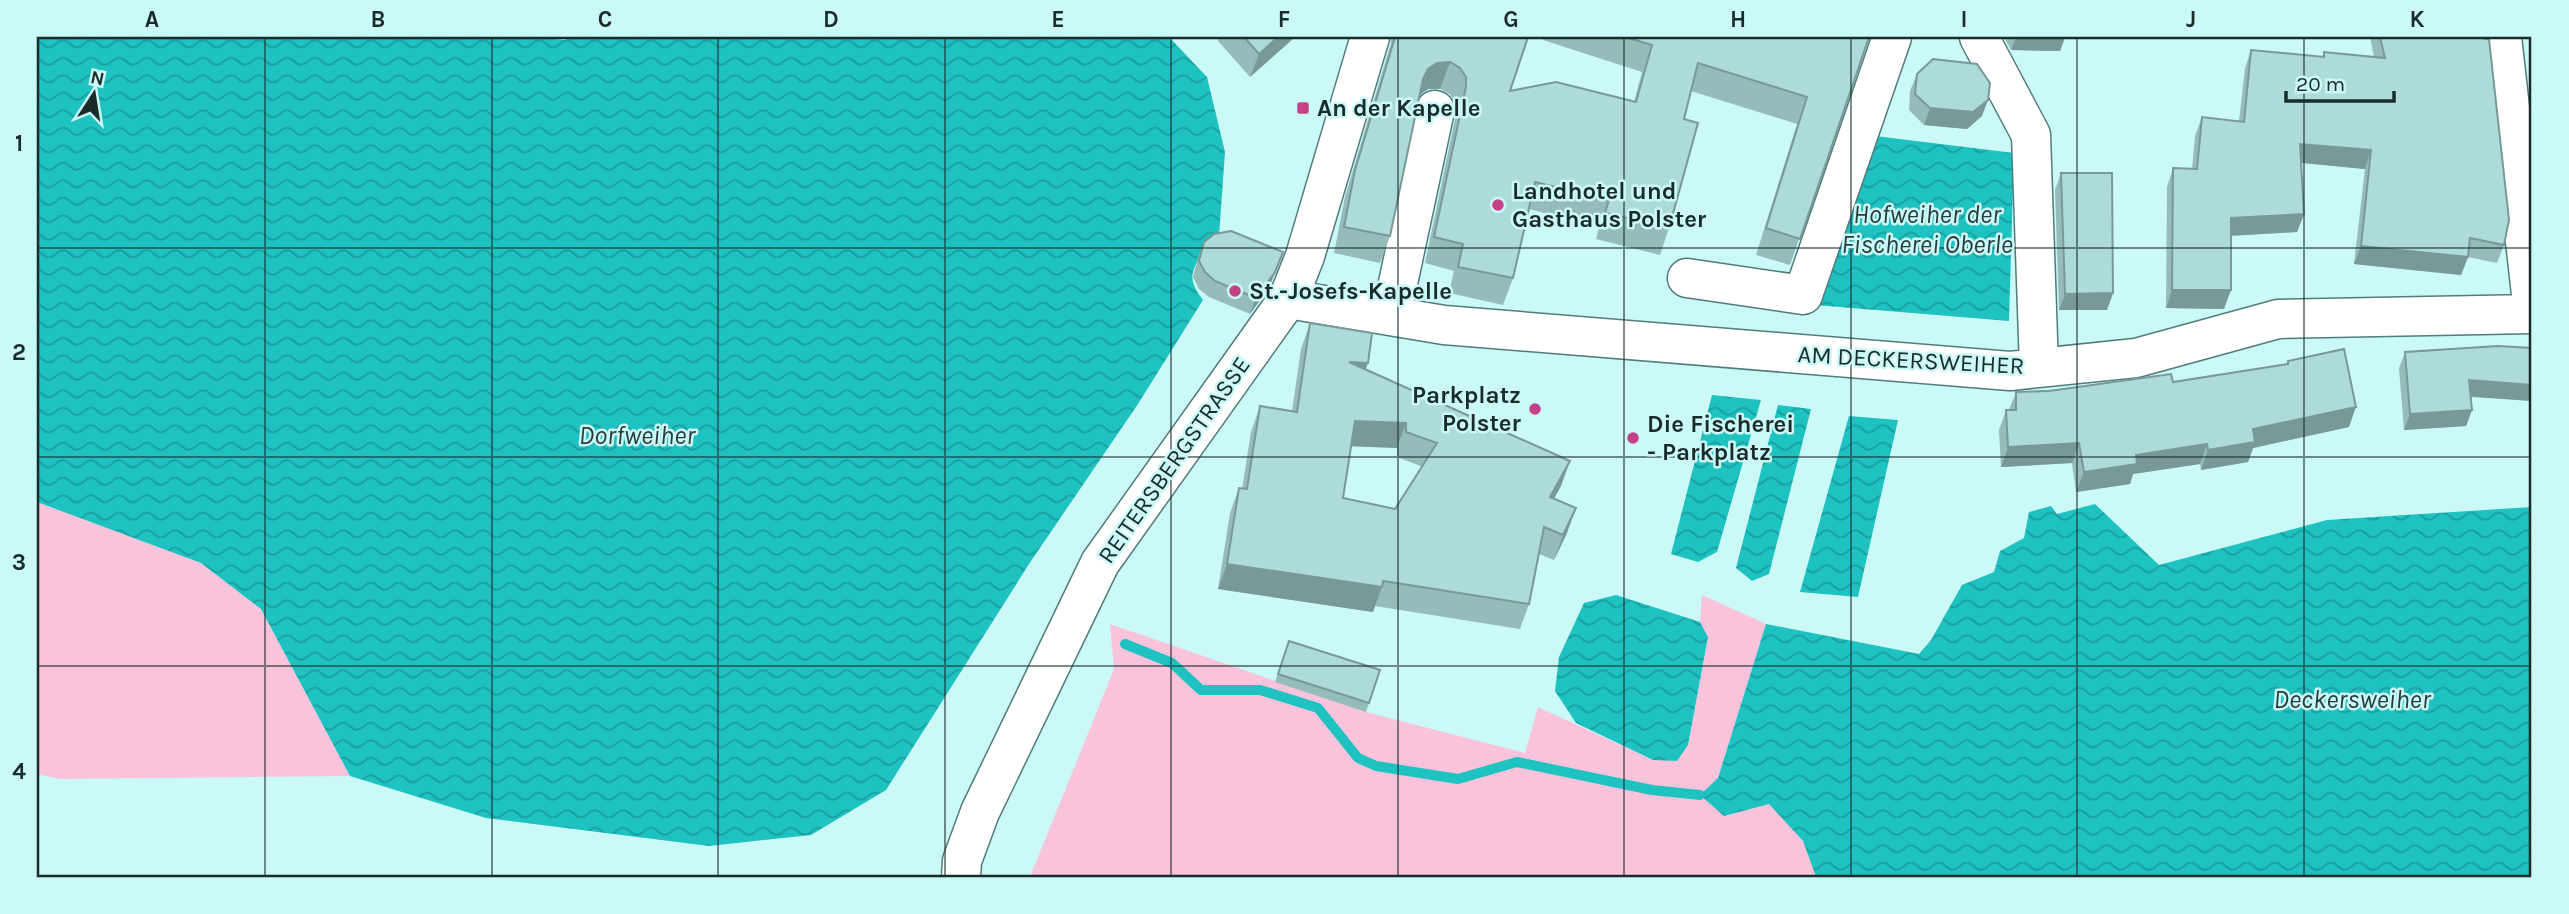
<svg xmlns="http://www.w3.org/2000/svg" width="2569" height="914" viewBox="0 0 2569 914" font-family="Karla,sans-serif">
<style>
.green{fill:#f9c3db}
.water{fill:url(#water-waves)}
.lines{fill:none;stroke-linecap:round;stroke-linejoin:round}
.stream{stroke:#1dc2c1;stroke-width:10}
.minor-casing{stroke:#507c7b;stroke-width:41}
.minor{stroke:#fff;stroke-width:38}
.wall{fill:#95bcbb;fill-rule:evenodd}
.shaded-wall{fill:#799999}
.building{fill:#addbda;stroke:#799999;stroke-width:2;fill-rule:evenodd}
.grid{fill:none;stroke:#192c2b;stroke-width:2;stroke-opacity:0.55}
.poi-dot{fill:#c44188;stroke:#caf9f7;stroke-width:2.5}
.labels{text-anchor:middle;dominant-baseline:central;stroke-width:5;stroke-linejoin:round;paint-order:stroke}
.poi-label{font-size:24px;font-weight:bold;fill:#192c2b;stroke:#caf9f7;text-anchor:start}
.street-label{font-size:24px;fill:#192c2b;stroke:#caf9f7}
.water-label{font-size:26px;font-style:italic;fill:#253d3d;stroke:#caf9f7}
.neatline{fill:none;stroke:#192c2b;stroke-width:2.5}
.grid-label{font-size:23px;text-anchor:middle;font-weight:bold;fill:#192c2b}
</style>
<defs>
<pattern id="water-waves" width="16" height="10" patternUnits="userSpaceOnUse" patternTransform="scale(1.75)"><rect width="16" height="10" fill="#1dc2c1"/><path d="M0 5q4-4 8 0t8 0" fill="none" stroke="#199e9d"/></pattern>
</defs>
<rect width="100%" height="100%" fill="#caf9f7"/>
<path class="green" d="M37,502L201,563L261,609L350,776L60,779L37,774Z
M1702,595L1766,624L1718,778L1724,816L1769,804L1803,841L1816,877H1030L1114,669L1110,624L1366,712L1525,753L1538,707L1653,760L1688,745L1708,638L1700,622Z"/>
<path class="water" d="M37,37H537L565,40L569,37H1169L1207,77L1225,152L1218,250L1202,253C1190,274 1188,280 1203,300L1138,404L1029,564L886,790L811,835L709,846L486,818L350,776L261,609L201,563L37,502Z
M1867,135L2014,153L2009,321L1815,305Z
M1712,395L1761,400L1717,552L1698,562L1671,554Z
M1778,405L1811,409L1769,574L1752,581L1736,568Z
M1849,416L1898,420L1858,597L1800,592Z
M2095,504L2159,565L2327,520L2532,507V877H1816L1803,841L1769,804L1724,816L1700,795L1718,778L1766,624L1919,654L1931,640L1962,585L1994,572L2000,551L2024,538L2029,512L2051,506L2057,514Z
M1616,595L1700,622L1708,637L1688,745L1677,761L1653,760L1576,723L1555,691L1559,657L1584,603Z"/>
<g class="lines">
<path class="stream" d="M1125,644L1172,663L1201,690H1260L1318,708L1358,758L1376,766L1458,779L1517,762L1652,790L1700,795"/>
<defs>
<path id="minor" d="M1979,37L2031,135L2039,368
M2502,37L2532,303
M1687,278L1803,295L1892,37
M1288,299L1444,325L2010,371L2136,358L2278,319L2532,314
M1391,316L1435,110
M961,877L962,861L980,812L1100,563L1288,299L1305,256L1370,37"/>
</defs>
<use href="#minor" class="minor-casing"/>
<use href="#minor" class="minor"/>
</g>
<path class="wall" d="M1219,37H1295L1250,77L1218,41Z
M1390,37H1528L1510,91L1634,102L1642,72L1543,40L1544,37H1869L1790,265L1756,255L1797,124L1691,91L1684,119L1669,228L1660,255L1596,239L1599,227L1529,209L1513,278L1503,305L1449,293L1454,271L1425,263L1456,114V104L1450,94L1440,89H1428L1420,95L1390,236L1380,263L1334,253L1345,197L1391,43Z
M2004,37H2065L2060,51L2011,50Z
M2370,37H2485L2504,245L2497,263L2468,257L2461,275L2354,264L2365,169L2301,163L2304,214L2297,232L2231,236L2224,309L2166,308L2167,187L2173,168L2192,169L2195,136L2202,117L2239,121L2245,68L2251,50L2322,57L2324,52L2374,57Z
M1917,74L1982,116L1967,129L1924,125L1909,110L1910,91Z
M2061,173L2113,293L2107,310H2059L2055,190Z
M1204,242L1269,288L1250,314L1209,297L1199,289L1193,277L1198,258Z
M1310,323L1368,363L1365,370L1561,486L1554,498L1567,533L1554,560L1539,554L1529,604L1520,629L1375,606L1373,612L1218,589L1230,513L1239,488L1242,489L1251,432L1260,406L1292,411L1301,349ZM1351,446L1397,448V457L1423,467L1395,509L1343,498Z
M2405,352L2532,401L2471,397L2472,410L2466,426L2404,430L2399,368Z
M2288,361L2349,427L2253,448L2248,462L2201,470L2200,464L2133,474L2130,484L2076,492L2072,463L2001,467L1999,430L2006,410H2009L2016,392L2173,382L2286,364Z
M1289,641L1380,670L1366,712L1275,682Z"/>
<path class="shaded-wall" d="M1278,37H1295L1250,77L1259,54Z
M2016,37H2065L2060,51L2011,50Z
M1450,62L1440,89H1428L1418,96L1423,79L1428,69L1437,63Z
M1988,100L1982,116L1967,129L1924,125L1930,108Z
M2300,144L2371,150L2365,169L2294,162Z
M2304,214L2297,232L2225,236L2231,218Z
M2361,246L2468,257L2461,275L2354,264Z
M1283,252L1269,288L1250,314L1256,298Z
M2172,290H2231L2224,309L2166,308Z
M2113,293L2107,310H2059L2065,294Z
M1349,362L1368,363L1359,388Z
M2469,380L2532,385V401L2464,396Z
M2356,407L2349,427L2253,448L2248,462L2201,470L2208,450L2253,429Z
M2472,410L2466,426L2404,430L2410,414Z
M1355,421L1406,423L1397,448L1346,446Z
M2079,443L2072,463L2001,467L2008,447Z
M2207,444L2200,464L2133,474L2130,484L2076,492L2084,472L2136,455Z
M1570,461L1561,486L1541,522L1550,497Z
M1576,508L1567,533L1554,560L1563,535Z
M1227,564L1382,587L1373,612L1218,589Z"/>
<path class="building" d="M1244,37H1278L1259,54Z
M1395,37H1528L1510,91L1556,82L1636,102L1652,45L1625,37H1869L1800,239L1766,228L1807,97L1698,63L1684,119L1698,123L1669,228L1605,213L1609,200L1535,182L1513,278L1458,267L1463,244L1434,237L1466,87V77L1460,68L1450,62L1437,63L1428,69L1423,79L1390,236L1344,227L1355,170Z
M2380,37H2485V39H2489L2509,220L2504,245L2470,238L2468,257L2361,246L2371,150L2300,144L2304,214L2231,218V290H2172L2173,168L2197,169L2202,117L2244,122L2251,50L2324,57V52L2385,58Z
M1933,59L1977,64L1990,83L1988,100L1973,112L1930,108L1915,94L1917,74Z
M2061,173H2112L2113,293L2065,294Z
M1231,231L1283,252L1275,272L1256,298L1215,281L1205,272L1199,261L1204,242L1214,234Z
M1310,323L1372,333L1368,363L1349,362L1570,461L1550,497L1576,508L1563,535L1544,527L1529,604L1383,581L1382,587L1227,564L1239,488L1247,489L1260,406L1297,412ZM1355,421L1406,423V432L1437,443L1395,509L1343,498Z
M2498,346L2532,348V385L2469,380L2472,410L2410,414L2405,352Z
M2344,349L2356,407L2253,429L2255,442L2208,450L2207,444L2136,455L2137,464L2084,472L2079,443L2008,447L2006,410H2016V392L2049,391L2171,374L2173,382L2288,364V361Z
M1289,641L1380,670L1369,703L1278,674Z"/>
<path class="grid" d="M265,37V877M492,37V877M718,37V877M945,37V877M1171,37V877M1398,37V877M1624,37V877M1851,37V877M2077,37V877M2304,37V877M37,248H2532M37,457H2532M37,666H2532"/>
<g class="poi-dot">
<rect x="1296" y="101" width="14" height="14" rx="3.5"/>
<circle cx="1498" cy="205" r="7"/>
<circle cx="1235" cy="291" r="7"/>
<circle cx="1535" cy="409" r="7"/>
<circle cx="1633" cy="438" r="7"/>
</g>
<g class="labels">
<g class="poi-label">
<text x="1317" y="108">An der Kapelle</text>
<text x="1512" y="191">Landhotel und<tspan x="1512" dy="28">Gasthaus Polster</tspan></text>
<text x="1249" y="291">St.-Josefs-Kapelle</text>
<text x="1521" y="395" text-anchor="end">Parkplatz<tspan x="1521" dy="28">Polster</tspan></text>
<text x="1647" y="424">Die Fischerei<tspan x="1647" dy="28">- Parkplatz</tspan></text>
</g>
<g class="street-label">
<text transform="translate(1911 360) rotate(3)">AM DECKERSWEIHER</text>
<text transform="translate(1174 460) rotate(-55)">REITERSBERGSTRASSE</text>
</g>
<g class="water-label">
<text x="1927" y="214">Hofweiher der<tspan x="1927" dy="30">Fischerei Oberle</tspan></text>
<text x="637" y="435">Dorfweiher</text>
<text x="2352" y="699">Deckersweiher</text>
</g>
</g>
<rect width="2569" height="914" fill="none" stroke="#caf9f7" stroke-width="77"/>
<g transform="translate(94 94) rotate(12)" stroke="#caf9f7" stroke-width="5" paint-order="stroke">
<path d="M0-5L12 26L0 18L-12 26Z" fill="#192c2b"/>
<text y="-10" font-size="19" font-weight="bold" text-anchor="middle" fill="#192c2b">N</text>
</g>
<path d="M2286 91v10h108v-10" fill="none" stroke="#192c2b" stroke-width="3.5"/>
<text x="2296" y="91" font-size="21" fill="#192c2b" stroke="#caf9f7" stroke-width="5" paint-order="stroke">20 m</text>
<rect x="38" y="38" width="2492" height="838" class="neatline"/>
<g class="grid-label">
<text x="152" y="27">A</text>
<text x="378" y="27">B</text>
<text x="605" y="27">C</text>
<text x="831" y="27">D</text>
<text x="1058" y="27">E</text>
<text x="1284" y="27">F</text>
<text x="1511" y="27">G</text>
<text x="1738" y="27">H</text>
<text x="1964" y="27">I</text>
<text x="2191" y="27">J</text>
<text x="2417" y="27">K</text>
<text x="19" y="151">1</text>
<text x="19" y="360">2</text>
<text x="19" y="570">3</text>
<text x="19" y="779">4</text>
</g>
</svg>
